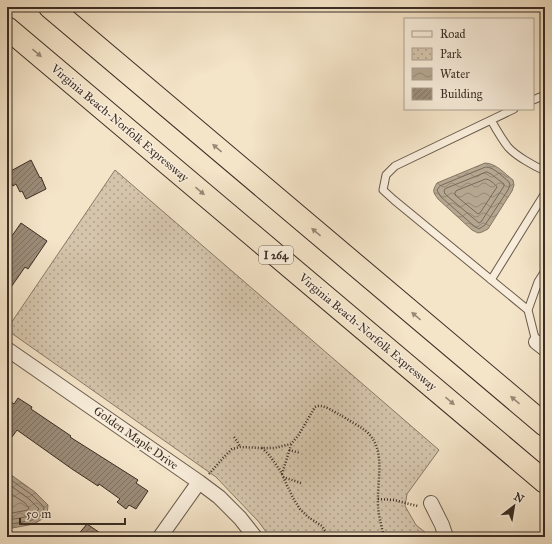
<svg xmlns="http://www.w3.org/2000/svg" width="552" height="544" viewBox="0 0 552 544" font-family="'IM FELL Great Primer',serif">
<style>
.park{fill:url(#park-dots);stroke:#887968}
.water{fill:url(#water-waves);stroke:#847665}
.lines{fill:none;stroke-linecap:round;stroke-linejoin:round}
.shore{stroke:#786a5a;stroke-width:1}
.building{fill:url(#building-hatch);stroke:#3b2d24}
.service-casing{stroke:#695b4d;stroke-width:9}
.minor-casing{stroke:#695b4d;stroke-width:16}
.motorway-casing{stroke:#3b2d24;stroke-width:24}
.path{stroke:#3b2d24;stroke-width:2.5;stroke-dasharray:1 2;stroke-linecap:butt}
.service{stroke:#f8eddb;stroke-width:7}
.minor{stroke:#f8eddb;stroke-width:14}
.motorway{stroke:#f4e4c8;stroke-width:22}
.oneway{fill:#988876}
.labels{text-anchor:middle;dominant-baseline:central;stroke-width:3;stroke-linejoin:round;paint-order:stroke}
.shield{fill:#f8eddb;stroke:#74675b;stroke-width:1}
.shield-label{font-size:11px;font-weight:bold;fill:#3b2d24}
.street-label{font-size:12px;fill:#3b2d24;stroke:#f8eddb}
</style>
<defs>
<pattern id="park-dots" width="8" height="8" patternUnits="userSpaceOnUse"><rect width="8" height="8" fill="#d5c5ac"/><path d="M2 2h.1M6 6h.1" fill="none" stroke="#aea08c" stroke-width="1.8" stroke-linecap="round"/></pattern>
<pattern id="water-waves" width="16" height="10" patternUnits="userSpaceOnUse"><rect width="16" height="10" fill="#b5a690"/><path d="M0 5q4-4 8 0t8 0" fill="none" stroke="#948875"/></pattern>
<pattern id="building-hatch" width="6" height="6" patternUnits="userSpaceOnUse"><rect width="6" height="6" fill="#9b8c79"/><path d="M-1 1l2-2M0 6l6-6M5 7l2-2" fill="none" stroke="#807363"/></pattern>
</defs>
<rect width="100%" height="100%" fill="#f4e4c8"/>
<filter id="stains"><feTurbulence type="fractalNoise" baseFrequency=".005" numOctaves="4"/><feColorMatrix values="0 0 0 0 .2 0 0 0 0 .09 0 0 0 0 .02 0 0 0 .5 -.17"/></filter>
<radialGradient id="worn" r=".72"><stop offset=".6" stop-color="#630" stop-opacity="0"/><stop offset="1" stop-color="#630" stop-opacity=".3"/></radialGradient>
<path class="park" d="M115,170L439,450L407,494L405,506L416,525L431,537H270L258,521L216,477L7,330V329Z"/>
<path class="water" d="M485,163C496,163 505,174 513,180L514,185L512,191L488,229L482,232L478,233L472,230L438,199C433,192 432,191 437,183Z
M7,472L35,492L48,505L47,516L34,524L7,529Z"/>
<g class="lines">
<path class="shore" d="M486,167C494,167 503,177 509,182L510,185L508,190L485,225L479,229L474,226L441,197L438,192L437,190L440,186Z
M487,172L491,174L504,184V186L481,222L479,223L445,194L444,191L445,189Z
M486,179C489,179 495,184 497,187L480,213L478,214L455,195V193L456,191Z
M7,477L32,495L44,507L43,514L32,520L7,525
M7,483L29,499L39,509C33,518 17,518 7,520
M7,491L25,503L29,508L28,510L7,514"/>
</g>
<path class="building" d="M31,160L40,178L41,177L46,189L26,199L22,191L20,192L16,184L13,186L7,173Z
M21,223L47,241L28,269L25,267L7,293V243Z
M18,398L32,407L31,409L71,436L70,437L138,480L136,483L148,491L136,509L129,505L126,509L117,502L120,499L99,484L98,486L72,469L17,430L7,444V399L14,404Z
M87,524L106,537H76Z"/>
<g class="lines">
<defs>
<path id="service" d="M533,100L545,95
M514,109L395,166L386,175L383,190L394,200L528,310
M491,120C496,129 501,138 508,147C516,156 534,166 545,171
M491,280L545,193
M538,282L545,287
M536,342L528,310L538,282L545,271"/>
<path id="minor" d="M536,342L545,349
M7,349L199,482L219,497L240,518L255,537
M431,503L442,525L446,537
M160,537L199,482"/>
<path id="motorway" d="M50,7L545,425
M7,28L545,482"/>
</defs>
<use href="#service" class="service-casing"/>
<use href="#minor" class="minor-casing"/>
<use href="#motorway" class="motorway-casing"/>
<path class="path" d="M234,437L237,441L240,447
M262,448L269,455L280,470L293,498L300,509L308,517L322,526L329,537
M289,450L300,453
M209,474L223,458L232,449L240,447L262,448H274L291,444L298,436L315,407C322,403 333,411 340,415C347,419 363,428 368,433C385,450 378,476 378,498C377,509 381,525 384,537
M282,474L291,445
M283,477L301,483
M378,499L394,500L413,505L418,506"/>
<use href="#service" class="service"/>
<use href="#minor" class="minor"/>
<use href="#motorway" class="motorway"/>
</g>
<defs><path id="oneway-solid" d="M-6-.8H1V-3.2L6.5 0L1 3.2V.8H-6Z"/></defs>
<g class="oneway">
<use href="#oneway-solid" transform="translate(37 53) rotate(40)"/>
<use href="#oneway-solid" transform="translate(217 148) rotate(-140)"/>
<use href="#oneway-solid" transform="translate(200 191) rotate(40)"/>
<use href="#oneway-solid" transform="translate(316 232) rotate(-140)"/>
<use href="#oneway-solid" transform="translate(416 316) rotate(-140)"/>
<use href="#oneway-solid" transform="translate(515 400) rotate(-140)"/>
<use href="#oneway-solid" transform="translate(450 401) rotate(40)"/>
</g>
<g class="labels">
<rect class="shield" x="259" y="246" width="34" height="18" rx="3"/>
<g class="shield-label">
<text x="276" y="255">I 264</text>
</g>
<g class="street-label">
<text transform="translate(120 123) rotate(40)">Virginia Beach-Norfolk Expressway</text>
<text transform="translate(368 332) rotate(40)">Virginia Beach-Norfolk Expressway</text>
<text transform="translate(136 438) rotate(35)">Golden Maple Drive</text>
</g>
</g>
<rect width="552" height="544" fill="none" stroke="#f4e4c8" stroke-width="24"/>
<rect x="8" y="8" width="536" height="528" fill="none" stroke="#3b2d24" stroke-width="2"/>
<rect x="12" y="12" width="528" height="520" fill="none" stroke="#3b2d24"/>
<rect x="404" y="18" width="130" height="92" fill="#f8eddb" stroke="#aca092"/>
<rect x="412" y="31" width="20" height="6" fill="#f8eddb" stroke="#aca092"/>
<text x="440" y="38" font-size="12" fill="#3b2d24">Road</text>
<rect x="412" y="48" width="20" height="12" fill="url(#park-dots)" stroke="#aca092"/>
<text x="440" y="58" font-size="12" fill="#3b2d24">Park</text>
<rect x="412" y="68" width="20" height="12" fill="url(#water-waves)" stroke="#aca092"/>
<text x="440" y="78" font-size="12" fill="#3b2d24">Water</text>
<rect x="412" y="88" width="20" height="12" fill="url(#building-hatch)" stroke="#aca092"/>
<text x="440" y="98" font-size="12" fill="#3b2d24">Building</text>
<g transform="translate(514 506) rotate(31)" stroke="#f8eddb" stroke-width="3" paint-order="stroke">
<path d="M0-3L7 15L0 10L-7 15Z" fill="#3b2d24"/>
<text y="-6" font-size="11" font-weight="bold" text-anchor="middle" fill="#3b2d24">N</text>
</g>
<path d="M20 518v6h105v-6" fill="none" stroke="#3b2d24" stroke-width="2"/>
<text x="26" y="518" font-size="12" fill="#3b2d24" stroke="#f8eddb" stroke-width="3" paint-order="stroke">50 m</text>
<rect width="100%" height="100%" filter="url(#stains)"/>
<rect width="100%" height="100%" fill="url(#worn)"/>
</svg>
